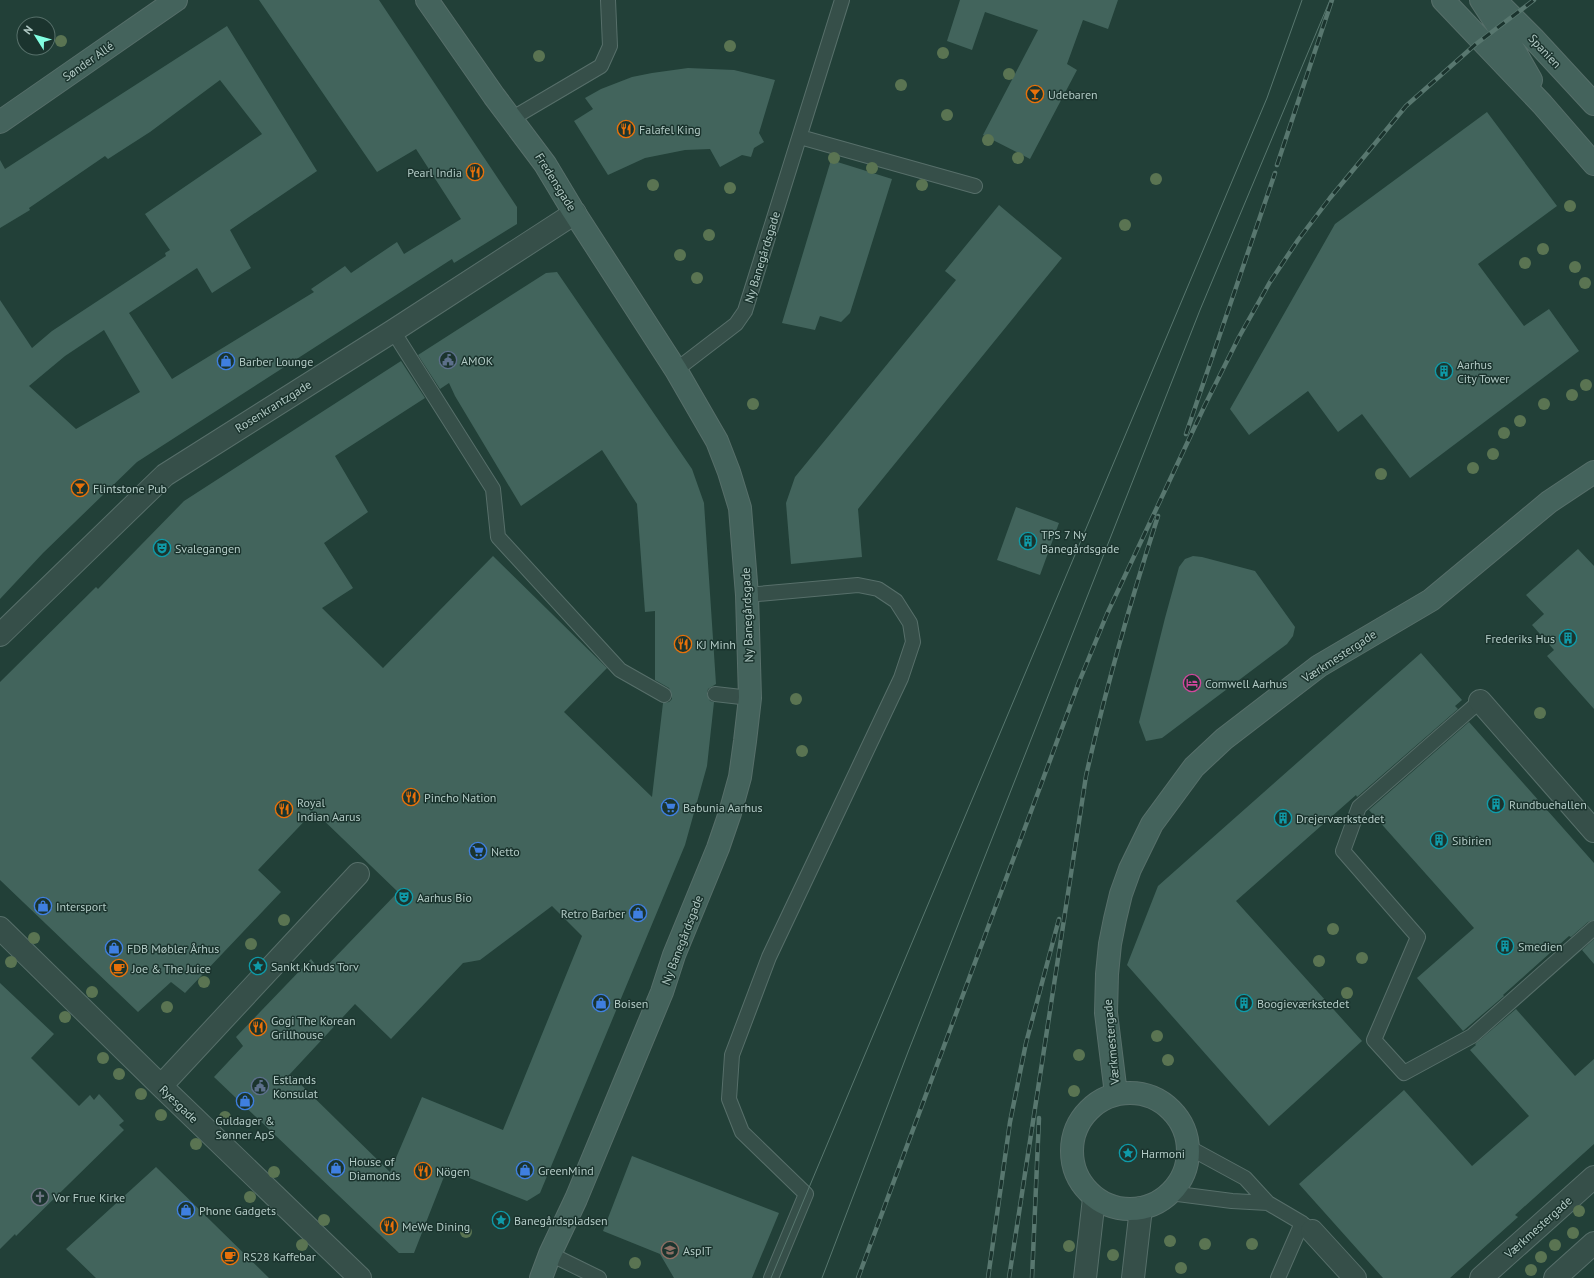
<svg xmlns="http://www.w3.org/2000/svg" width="1594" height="1278" viewBox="0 0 1594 1278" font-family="'PT Sans',sans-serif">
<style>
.building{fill:#42645c;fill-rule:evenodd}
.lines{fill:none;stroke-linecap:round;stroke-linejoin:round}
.lane-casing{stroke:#576f6a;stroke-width:16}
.street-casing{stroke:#576f6a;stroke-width:24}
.secondary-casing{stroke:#576f6a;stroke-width:24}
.lane{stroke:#364f49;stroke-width:14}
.street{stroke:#364f49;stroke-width:22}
.secondary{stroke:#44635c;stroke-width:22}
.tram{stroke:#58776f;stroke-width:1}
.rail-casing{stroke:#58776f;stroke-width:4.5}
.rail{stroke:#1b342e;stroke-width:3;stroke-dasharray:9;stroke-linecap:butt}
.tree{fill:#5a7452}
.labels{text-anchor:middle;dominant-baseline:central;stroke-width:3;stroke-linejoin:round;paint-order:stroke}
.street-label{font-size:12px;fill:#b2cac5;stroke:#1b342e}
.poi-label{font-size:12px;fill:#b2cac5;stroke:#1b342e;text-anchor:start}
</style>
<rect width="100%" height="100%" fill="#224038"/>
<path class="building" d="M259,0H379L517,207V224L454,263L452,259L137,462L43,553L0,599V300L32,348L52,331L166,256L165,253L170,250L145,214L262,134L220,80L150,132L108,159L105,156L29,208L30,210L0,228V160L5,169L227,26L317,171L230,230L251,268L212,293L197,268L129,313L172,379L314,292L311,289L345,266L351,273L397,242L404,254L461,219L416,149L377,172ZM104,330L140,392L76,429L29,386L65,356Z
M960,0H1118L1108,29L1083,20L1067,64L1077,70L1030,159L983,135L1038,30L985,12L972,50L947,41Z
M688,68L734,70L775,80L759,133L764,142L754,148L751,157L742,155L720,167L710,149L685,150L645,158L608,175L574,121L593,109L585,98L601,89L632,77L652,73Z
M1487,112L1557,206L1478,264L1524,326L1549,309L1579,351L1410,478L1362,414L1338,432L1308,391L1249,435L1230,409L1335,224Z
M831,160L892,179L850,313L841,322L820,316L815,330L782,323Z
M999,205L1062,258L858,509L862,557L791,564L786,503L795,477L956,280L945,271Z
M557,272L692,469L704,503L716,684L708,689L707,693L710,701L714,702L707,766L685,845L540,1193L527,1201L447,1169L414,1253H399L214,1077L243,1046L236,1037L311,959L321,972L398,892L314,811L258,870L281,892L185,993L171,982L138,1012L0,880V682L96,587L98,589L184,501L401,361L425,398L335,456L368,512L324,543L353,588L322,608L383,668L493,556L607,668L564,712L652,797L663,703L669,702L672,699V695L669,688L655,680V611L645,612L637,504L602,450L521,506L455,396L449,383L440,389L418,355L546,273ZM552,906L582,936L503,1130L422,1097L390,1172L290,1074L355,1004L391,1039L463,963L480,960Z
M1016,507L1059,523L1040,575L997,560Z
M1578,549L1594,566V709L1547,656L1554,650L1532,625L1544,614L1526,595Z
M1193,556L1202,557L1255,571L1295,627L1293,636L1287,644L1162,738L1146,741L1139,722L1165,618L1179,567L1185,559Z
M1421,653L1462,700L1455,706L1458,709L1357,797L1356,795L1236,901L1362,1041L1269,1126L1127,965L1158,886Z
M1469,722L1594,863V920L1588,922L1571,937L1569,936L1503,995L1504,996L1463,1031L1417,978L1474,928L1369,810Z
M1594,939V964L1582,950Z
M0,983L54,1034L31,1058L79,1106L90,1095L94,1100L99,1094L124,1121L119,1125L124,1130L16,1236L15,1234L0,1249Z
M1516,1009L1575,1076L1594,1059V1144L1515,1215L1518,1217L1450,1278H1383L1299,1184L1404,1090L1472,1166L1529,1116L1470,1050L1476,1045L1475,1044Z
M632,1156L779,1213L752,1278H674L660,1254L603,1231Z
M156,1167L269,1278H96L66,1249Z"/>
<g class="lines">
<defs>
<path id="lane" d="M511,119L601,66L610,46L608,0
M800,137L975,186
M393,331L493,489L498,537L620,670L664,695
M676,370L736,324L745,311L842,0
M747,595L858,585L878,589L896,601L910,623L913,642L901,678L769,957L732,1055L729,1099L742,1132L806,1194L771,1278
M715,694L750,698
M1480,701L1359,807L1343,851L1418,937L1374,1040L1404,1073L1472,1036L1594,928
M1188,1147L1245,1178L1268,1203L1302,1223L1312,1231
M1170,1193L1232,1201L1268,1203
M550,1254L599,1278
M1278,1278L1302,1223"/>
<path id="street" d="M0,635L165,475L393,331L575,213
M1480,701L1594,831
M0,928L161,1086L360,1278
M161,1086L358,874
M1312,1231L1355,1278
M1085,1278L1094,1198
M1133,1278L1141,1208
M1481,1278L1594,1177
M1555,1278L1594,1243"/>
<path id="secondary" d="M427,0L494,96L545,164L572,209L676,370L717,441L729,472L740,508L747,595L750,698L745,741L740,777L730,813L718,848L674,955L662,992L576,1199L550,1254L541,1278
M1443,0L1542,104L1594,164
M1481,0L1515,52L1531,80
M1495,0L1533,38L1594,104
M0,122L176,0
M1072 1151a58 58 0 1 1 116 0a58 58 0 1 1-116 0Z
M1116,1094L1106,1013L1107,974L1110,944L1115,919L1121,894L1130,869L1152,824L1194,767L1224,739L1319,666L1431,600L1549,502L1594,472"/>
</defs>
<use href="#lane" class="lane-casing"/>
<use href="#street" class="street-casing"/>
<use href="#secondary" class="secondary-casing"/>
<use href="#lane" class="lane"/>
<use href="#street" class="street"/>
<use href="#secondary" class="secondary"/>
<path class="tram" d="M771,1278L1267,98L1302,0
M822,1278L908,1052L1200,310L1330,0"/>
<defs>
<path id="rail" d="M1277,165L1332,0
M1186,434L1275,173
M858,1278L1079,682L1107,614L1205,405L1239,337L1270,282L1298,240L1330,198L1406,106L1476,44L1534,0
M988,1278L1010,1122L1026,1043L1059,919
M1009,1278L1086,776C1106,687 1130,603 1158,516
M1032,1278L1039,1118"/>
</defs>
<use href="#rail" class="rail-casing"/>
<use href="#rail" class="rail"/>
</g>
<g class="tree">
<circle cx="61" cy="41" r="6"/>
<circle cx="730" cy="46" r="6"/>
<circle cx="943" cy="53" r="6"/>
<circle cx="539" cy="56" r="6"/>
<circle cx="1009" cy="74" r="6"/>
<circle cx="901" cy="85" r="6"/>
<circle cx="947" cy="115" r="6"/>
<circle cx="988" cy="140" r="6"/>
<circle cx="834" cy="158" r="6"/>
<circle cx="1018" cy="158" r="6"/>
<circle cx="872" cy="168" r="6"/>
<circle cx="1156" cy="179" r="6"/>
<circle cx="653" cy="185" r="6"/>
<circle cx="922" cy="185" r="6"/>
<circle cx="730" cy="188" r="6"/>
<circle cx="1570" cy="206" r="6"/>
<circle cx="1125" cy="225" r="6"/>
<circle cx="709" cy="235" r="6"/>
<circle cx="1543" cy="249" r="6"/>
<circle cx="680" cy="255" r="6"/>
<circle cx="1525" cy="263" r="6"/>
<circle cx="1575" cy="267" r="6"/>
<circle cx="697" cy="278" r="6"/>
<circle cx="1585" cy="283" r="6"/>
<circle cx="1586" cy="385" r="6"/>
<circle cx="1572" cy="395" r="6"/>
<circle cx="753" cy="404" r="6"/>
<circle cx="1544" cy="404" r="6"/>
<circle cx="1520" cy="421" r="6"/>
<circle cx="1504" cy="433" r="6"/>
<circle cx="1493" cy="454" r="6"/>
<circle cx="1473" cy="468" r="6"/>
<circle cx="1381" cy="474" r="6"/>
<circle cx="796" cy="699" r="6"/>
<circle cx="1540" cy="713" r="6"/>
<circle cx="802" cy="751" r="6"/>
<circle cx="284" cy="920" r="6"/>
<circle cx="1333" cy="929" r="6"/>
<circle cx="34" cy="938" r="6"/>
<circle cx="251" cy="944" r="6"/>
<circle cx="1362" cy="958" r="6"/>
<circle cx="1319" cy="961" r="6"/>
<circle cx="11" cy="962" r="6"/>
<circle cx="204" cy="982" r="6"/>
<circle cx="92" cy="992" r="6"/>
<circle cx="1347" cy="993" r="6"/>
<circle cx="167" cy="1007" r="6"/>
<circle cx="65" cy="1017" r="6"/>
<circle cx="1157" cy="1036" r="6"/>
<circle cx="1079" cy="1055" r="6"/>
<circle cx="103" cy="1058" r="6"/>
<circle cx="1168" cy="1060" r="6"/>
<circle cx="119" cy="1074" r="6"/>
<circle cx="1074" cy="1091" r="6"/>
<circle cx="141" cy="1094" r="6"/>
<circle cx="161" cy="1115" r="6"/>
<circle cx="225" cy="1117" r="6"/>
<circle cx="196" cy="1144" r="6"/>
<circle cx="274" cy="1172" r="6"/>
<circle cx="250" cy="1197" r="6"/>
<circle cx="1579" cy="1211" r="6"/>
<circle cx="324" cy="1220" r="6"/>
<circle cx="466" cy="1232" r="6"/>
<circle cx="1573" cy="1233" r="6"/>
<circle cx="1170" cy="1241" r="6"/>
<circle cx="1205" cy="1244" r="6"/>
<circle cx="1252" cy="1244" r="6"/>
<circle cx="302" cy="1245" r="6"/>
<circle cx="1555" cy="1245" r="6"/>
<circle cx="1069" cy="1246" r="6"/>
<circle cx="1113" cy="1255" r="6"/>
<circle cx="1541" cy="1257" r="6"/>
<circle cx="635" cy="1263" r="6"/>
<circle cx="1181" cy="1268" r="6"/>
<circle cx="1531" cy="1270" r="6"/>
</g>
<defs>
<symbol id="bar-ring" viewBox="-11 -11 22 22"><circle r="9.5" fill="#1b342e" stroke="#e8710a" stroke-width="1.5"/><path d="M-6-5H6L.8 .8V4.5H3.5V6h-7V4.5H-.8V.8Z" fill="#e8710a"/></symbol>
<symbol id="restaurant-ring" viewBox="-11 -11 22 22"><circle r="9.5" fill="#1b342e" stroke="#e8710a" stroke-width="1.5"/><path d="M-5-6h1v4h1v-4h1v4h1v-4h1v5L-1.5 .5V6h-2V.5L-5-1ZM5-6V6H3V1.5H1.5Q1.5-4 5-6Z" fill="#e8710a"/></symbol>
<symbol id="civic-ring" viewBox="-11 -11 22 22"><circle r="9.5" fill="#1b342e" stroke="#5c6f8a" stroke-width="1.5"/><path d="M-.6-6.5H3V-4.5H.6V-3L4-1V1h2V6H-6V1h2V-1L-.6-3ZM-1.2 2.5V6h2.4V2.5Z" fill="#5c6f8a"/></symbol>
<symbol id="shop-ring" viewBox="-11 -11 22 22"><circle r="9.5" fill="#1b342e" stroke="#3f7fe0" stroke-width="1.5"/><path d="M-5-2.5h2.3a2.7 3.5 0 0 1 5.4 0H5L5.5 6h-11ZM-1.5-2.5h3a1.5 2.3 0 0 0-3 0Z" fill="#3f7fe0"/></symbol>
<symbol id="building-ring" viewBox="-11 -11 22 22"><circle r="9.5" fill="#1b342e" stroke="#0f9aa8" stroke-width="1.5"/><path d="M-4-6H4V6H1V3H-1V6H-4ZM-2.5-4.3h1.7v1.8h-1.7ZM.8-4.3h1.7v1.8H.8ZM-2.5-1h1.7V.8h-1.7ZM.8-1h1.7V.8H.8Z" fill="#0f9aa8"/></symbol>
<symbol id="theatre-ring" viewBox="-11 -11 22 22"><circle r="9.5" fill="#1b342e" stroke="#0f9aa8" stroke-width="1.5"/><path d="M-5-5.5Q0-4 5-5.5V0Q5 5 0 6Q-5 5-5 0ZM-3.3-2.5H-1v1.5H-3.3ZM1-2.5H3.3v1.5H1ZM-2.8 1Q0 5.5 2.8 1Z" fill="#0f9aa8"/></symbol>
<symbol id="hotel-ring" viewBox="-11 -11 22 22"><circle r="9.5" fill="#1b342e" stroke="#d1479c" stroke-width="1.5"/><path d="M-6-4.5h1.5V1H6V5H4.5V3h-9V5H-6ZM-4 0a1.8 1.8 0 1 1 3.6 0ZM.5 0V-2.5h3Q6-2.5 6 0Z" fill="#d1479c"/></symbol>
<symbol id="supermarket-ring" viewBox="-11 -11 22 22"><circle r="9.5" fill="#1b342e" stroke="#3f7fe0" stroke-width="1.5"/><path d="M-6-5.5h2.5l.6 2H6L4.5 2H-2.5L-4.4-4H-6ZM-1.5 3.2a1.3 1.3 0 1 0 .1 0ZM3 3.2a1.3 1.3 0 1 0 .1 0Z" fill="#3f7fe0"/></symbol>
<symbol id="sight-ring" viewBox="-11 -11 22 22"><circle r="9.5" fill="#1b342e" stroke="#0f9aa8" stroke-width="1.5"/><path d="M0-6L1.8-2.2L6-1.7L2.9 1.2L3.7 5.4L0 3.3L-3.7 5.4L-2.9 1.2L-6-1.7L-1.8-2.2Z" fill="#0f9aa8"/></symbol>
<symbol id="cafe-ring" viewBox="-11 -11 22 22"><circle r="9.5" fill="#1b342e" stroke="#e8710a" stroke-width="1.5"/><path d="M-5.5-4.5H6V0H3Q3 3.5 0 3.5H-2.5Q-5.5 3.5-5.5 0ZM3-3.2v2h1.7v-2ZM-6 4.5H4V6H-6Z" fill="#e8710a"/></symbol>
<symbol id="church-ring" viewBox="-11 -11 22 22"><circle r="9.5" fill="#1b342e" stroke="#6b7280" stroke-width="1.5"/><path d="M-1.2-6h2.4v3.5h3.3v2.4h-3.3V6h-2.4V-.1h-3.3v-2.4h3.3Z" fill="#6b7280"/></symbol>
<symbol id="school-ring" viewBox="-11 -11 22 22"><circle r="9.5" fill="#1b342e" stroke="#8d6e63" stroke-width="1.5"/><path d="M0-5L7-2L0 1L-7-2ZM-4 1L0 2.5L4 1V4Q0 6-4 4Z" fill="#8d6e63"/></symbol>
</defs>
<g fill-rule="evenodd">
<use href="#bar-ring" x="1025" y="84" width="20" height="20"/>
<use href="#restaurant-ring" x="616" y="119" width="20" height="20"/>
<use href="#restaurant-ring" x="465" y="162" width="20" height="20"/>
<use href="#civic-ring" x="438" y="350" width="20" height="20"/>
<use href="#shop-ring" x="216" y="351" width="20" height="20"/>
<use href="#building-ring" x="1434" y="361" width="20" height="20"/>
<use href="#bar-ring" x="70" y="478" width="20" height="20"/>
<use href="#building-ring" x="1018" y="531" width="20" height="20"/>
<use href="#theatre-ring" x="152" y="538" width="20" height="20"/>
<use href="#building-ring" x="1558" y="628" width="20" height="20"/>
<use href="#restaurant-ring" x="673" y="634" width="20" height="20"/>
<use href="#hotel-ring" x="1182" y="673" width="20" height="20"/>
<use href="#restaurant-ring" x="401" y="787" width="20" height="20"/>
<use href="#building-ring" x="1486" y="794" width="20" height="20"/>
<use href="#supermarket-ring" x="660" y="797" width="20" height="20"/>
<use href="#restaurant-ring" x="274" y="799" width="20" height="20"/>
<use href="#building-ring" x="1273" y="808" width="20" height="20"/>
<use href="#building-ring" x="1429" y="830" width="20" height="20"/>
<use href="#supermarket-ring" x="468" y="841" width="20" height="20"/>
<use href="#theatre-ring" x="394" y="887" width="20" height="20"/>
<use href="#shop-ring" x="33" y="896" width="20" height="20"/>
<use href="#shop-ring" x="628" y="903" width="20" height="20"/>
<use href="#building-ring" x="1495" y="936" width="20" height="20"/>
<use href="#shop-ring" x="104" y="938" width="20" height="20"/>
<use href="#sight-ring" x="248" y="956" width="20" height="20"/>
<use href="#cafe-ring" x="109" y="958" width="20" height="20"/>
<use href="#shop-ring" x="591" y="993" width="20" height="20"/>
<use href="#building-ring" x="1234" y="993" width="20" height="20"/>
<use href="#restaurant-ring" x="248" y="1017" width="20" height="20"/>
<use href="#civic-ring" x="250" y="1076" width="20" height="20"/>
<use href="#shop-ring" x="235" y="1091" width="20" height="20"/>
<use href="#sight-ring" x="1118" y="1143" width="20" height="20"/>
<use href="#shop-ring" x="326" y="1158" width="20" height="20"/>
<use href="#shop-ring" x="515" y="1160" width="20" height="20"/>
<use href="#restaurant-ring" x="413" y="1161" width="20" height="20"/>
<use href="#church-ring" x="30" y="1187" width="20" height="20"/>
<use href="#shop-ring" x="176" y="1200" width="20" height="20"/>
<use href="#sight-ring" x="491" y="1210" width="20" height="20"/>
<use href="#restaurant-ring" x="379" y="1216" width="20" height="20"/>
<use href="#school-ring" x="660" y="1240" width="20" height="20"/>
<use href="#cafe-ring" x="220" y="1246" width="20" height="20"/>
</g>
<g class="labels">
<g class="street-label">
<text transform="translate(1545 51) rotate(47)">Spanien</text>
<text transform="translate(88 61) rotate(-35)">Sønder Allé</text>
<text transform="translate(556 182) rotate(58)">Fredensgade</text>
<text transform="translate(762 257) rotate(-73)">Ny Banegårdsgade</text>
<text transform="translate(273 406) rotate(-32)">Rosenkrantzgade</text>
<text transform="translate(747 615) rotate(-92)">Ny Banegårdsgade</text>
<text transform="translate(1339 656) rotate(-33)">Værkmestergade</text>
<text transform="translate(682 940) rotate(-69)">Ny Banegårdsgade</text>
<text transform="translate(1111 1042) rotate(-95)">Værkmestergade</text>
<text transform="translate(179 1104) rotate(44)">Ryesgade</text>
<text transform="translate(1538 1227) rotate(-42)">Værkmestergade</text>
</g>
<g class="poi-label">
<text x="1048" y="94">Udebaren</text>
<text x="639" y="129">Falafel King</text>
<text x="462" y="172" text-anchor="end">Pearl India</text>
<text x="461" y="360">AMOK</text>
<text x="239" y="361">Barber Lounge</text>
<text x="1457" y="364">Aarhus<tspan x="1457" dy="14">City Tower</tspan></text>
<text x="93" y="488">Flintstone Pub</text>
<text x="1041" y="534">TPS 7 Ny<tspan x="1041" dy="14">Banegårdsgade</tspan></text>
<text x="175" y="548">Svalegangen</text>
<text x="1555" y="638" text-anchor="end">Frederiks Hus</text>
<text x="696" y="644">KJ Minh</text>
<text x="1205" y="683">Comwell Aarhus</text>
<text x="424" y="797">Pincho Nation</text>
<text x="297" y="802">Royal<tspan x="297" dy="14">Indian Aarus</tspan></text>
<text x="1509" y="804">Rundbuehallen</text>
<text x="683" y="807">Babunia Aarhus</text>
<text x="1296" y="818">Drejerværkstedet</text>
<text x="1452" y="840">Sibirien</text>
<text x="491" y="851">Netto</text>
<text x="417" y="897">Aarhus Bio</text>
<text x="56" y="906">Intersport</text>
<text x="625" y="913" text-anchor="end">Retro Barber</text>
<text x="1518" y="946">Smedien</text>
<text x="127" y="948">FDB Møbler Århus</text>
<text x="271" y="966">Sankt Knuds Torv</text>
<text x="132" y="968">Joe &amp; The Juice</text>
<text x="614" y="1003">Boisen</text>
<text x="1257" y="1003">Boogieværkstedet</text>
<text x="271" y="1020">Gogi The Korean<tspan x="271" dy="14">Grillhouse</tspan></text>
<text x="273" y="1079">Estlands<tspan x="273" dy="14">Konsulat</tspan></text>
<text x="245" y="1120" text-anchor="middle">Guldager &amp;<tspan x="245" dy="14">Sønner ApS</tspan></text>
<text x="1141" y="1153">Harmoni</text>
<text x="349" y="1161">House of<tspan x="349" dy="14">Diamonds</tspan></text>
<text x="538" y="1170">GreenMind</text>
<text x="436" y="1171">Nögen</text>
<text x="53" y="1197">Vor Frue Kirke</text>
<text x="199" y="1210">Phone Gadgets</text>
<text x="514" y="1220">Banegårdspladsen</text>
<text x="402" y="1226">MeWe Dining</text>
<text x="683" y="1250">AspIT</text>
<text x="243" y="1256">RS28 Kaffebar</text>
</g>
</g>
<g transform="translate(36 36) rotate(307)"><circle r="19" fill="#1b342e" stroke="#57706a"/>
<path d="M0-3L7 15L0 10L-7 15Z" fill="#82ffe2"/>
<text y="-6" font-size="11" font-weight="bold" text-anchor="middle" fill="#b2cac5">N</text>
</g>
</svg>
